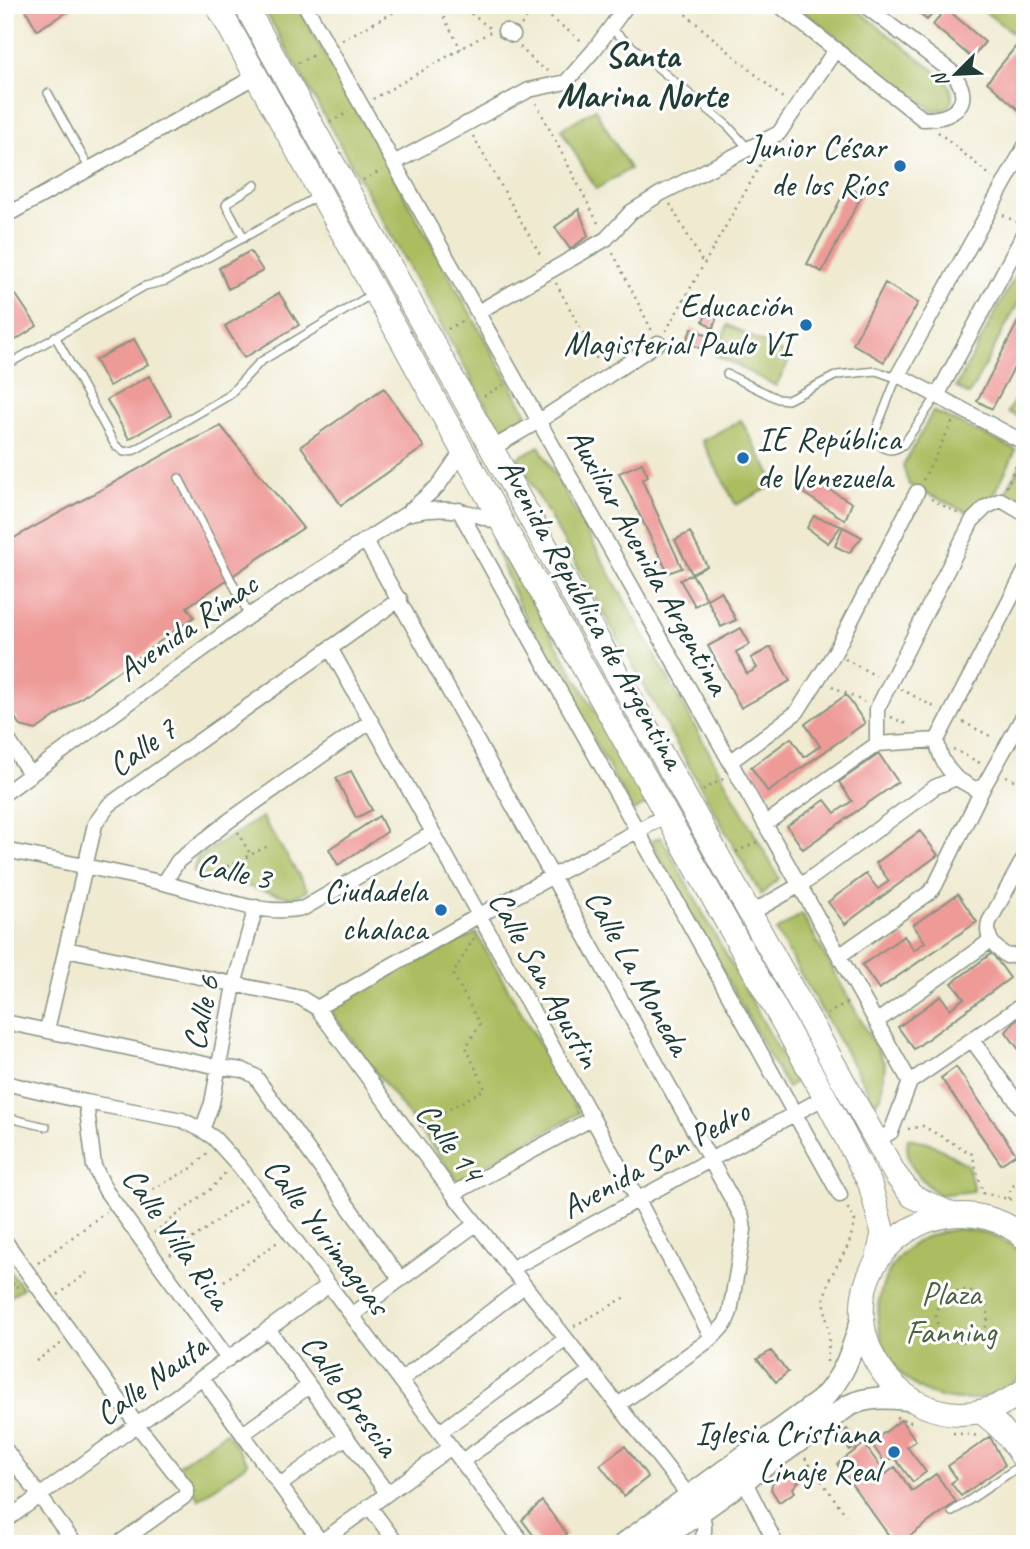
<svg xmlns="http://www.w3.org/2000/svg" width="1030" height="1549" viewBox="0 0 1030 1549" font-family="Caveat,sans-serif">
<style>
.green{fill:#abbd60;stroke:#657d4a;stroke-width:2}
.building{fill:#ee9a97}
.lines{fill:none;stroke-linecap:round;stroke-linejoin:round}
.lane-casing{stroke:#879482;stroke-width:10}
.street-casing{stroke:#879482;stroke-width:17}
.secondary-casing{stroke:#879482;stroke-width:24}
.primary-casing{stroke:#879482;stroke-width:25}
.path{stroke:#879482;stroke-width:2.5;stroke-dasharray:2 5;stroke-linecap:butt}
.lane{stroke:#fff;stroke-width:7}
.street{stroke:#fff;stroke-width:14}
.secondary{stroke:#fff;stroke-width:21}
.primary{stroke:#fff;stroke-width:23}
.poi-dot{fill:#1f6fb2;stroke:#fff;stroke-width:2.5}
.labels{text-anchor:middle;dominant-baseline:central;stroke-width:6;stroke-linejoin:round;paint-order:stroke}
.poi-label{font-size:33px;fill:#1f3d34;stroke:#fff;text-anchor:end}
.street-label{font-size:33px;fill:#1f3d34;stroke:#fff}
.park-label{font-size:33px;fill:#496341;stroke:#fff}
.neighbourhood-label{font-size:35px;font-weight:bold;fill:#1f3d34;stroke:#fff}
</style>
<rect width="100%" height="100%" fill="#fff"/>
<filter id="ink" filterUnits="userSpaceOnUse"><feTurbulence type="fractalNoise" baseFrequency=".0143" numOctaves="2"/><feDisplacementMap in="SourceGraphic" scale="14" xChannelSelector="R" yChannelSelector="G"/><feConvolveMatrix kernelMatrix="1 2 1 2 8 2 1 2 1" color-interpolation-filters="sRGB"/></filter>
<filter id="wash" filterUnits="userSpaceOnUse"><feTurbulence type="fractalNoise" baseFrequency=".00686" numOctaves="4" result="noise"/><feDisplacementMap in="SourceGraphic" scale="28" xChannelSelector="R" yChannelSelector="G"/><feGaussianBlur stdDeviation="1.57" result="paint"/><feColorMatrix in="noise" values="0 0 0 0 0 0 0 0 0 0 0 0 0 0 0 0 0 1.4 0 .05"/><feComposite in="paint" operator="in"/></filter>
<g filter="url(#wash)">
<rect width="100%" height="100%" fill="#efead0"/>
<path class="green" d="M262,5H297L527,414L500,430Z
M795,5H851L944,78C957,93 955,113 932,110Z
M976,5H1025V34L1021,39Z
M595,109L630,169L596,189L561,129Z
M1025,257V290L969,395L956,387Z
M728,325L791,357L776,386L714,354Z
M1025,380V421L1008,412Z
M933,411L1016,450L994,495L981,502L971,514L909,485L903,466Z
M741,420L776,484L736,505L702,441Z
M539,446L779,878L761,895L517,458Z
M1025,457V507L1004,495Z
M496,539L648,803L633,811L520,607L492,541Z
M262,817L308,890L292,898L193,872L197,858Z
M661,837L796,1081L787,1088L651,841Z
M802,914L885,1064L881,1097L875,1103L776,931Z
M476,933L579,1113L458,1181L327,1007Z
M908,1138L928,1142L968,1165L974,1191L938,1195C919,1176 904,1167 908,1138Z
M957,1229C984,1231 1006,1237 1025,1257V1373C1008,1390 987,1400 963,1400C880,1400 848,1295 912,1245C925,1235 941,1232 957,1229Z
M5,1265L23,1288L5,1300Z
M226,1432L248,1463L199,1499L176,1467Z"/>
<g id="blocks">
<path class="building" d="M23,5H69L72,9L37,30Z
M909,5H940L927,20Z
M946,8L985,42L972,58L933,25Z
M1025,35V108L1022,113L987,82Z
M847,187L862,195L822,272L807,264Z
M579,209L588,236L570,249L555,227Z
M250,251L263,271L228,289L219,268Z
M885,283L918,303L884,362L853,344Z
M279,293L299,325L244,358L225,326Z
M16,295L37,326L5,347V302Z
M1025,308V347L992,409L977,401Z
M707,312L717,316L713,329L703,321Z
M692,328L708,336L701,349L686,341Z
M134,339L148,364L109,386L95,360Z
M149,376L171,415L129,439L107,400Z
M384,388L424,447L341,505L301,446Z
M221,426L303,528L187,607L194,617L36,730L20,726L5,701V543L180,446Z
M642,463L648,476L642,480L682,568L668,573L619,473Z
M810,478L852,503L845,520L803,493Z
M814,516L841,526L828,543L807,528Z
M843,527L862,537L849,553L835,546Z
M690,532L707,566L692,574L675,540Z
M692,574L707,599L721,591L736,620L721,627L707,599L695,606L680,580Z
M741,628L750,644L736,652L747,674L757,668L751,658L771,647L790,681L741,708L708,646Z
M846,695L865,723L768,792L751,767L791,738L804,757L820,746L805,724Z
M879,754L898,782L803,849L787,826L825,800L835,813L852,801L839,782Z
M351,771L372,810L356,818L336,778Z
M379,816L387,832L338,865L329,849Z
M920,831L938,855L845,924L828,902L866,874L878,889L889,881L876,863Z
M958,894L977,922L879,989L862,965L904,936L914,950L925,942L913,925Z
M992,953L1010,978L914,1049L898,1027L941,996L950,1009L964,998L952,983Z
M1017,1018L1025,1029V1058L1006,1032Z
M956,1067L1016,1154L1001,1164L941,1078Z
M771,1351L788,1372L776,1382L757,1359Z
M901,1420L916,1441L907,1447L926,1472L913,1482L894,1457L885,1463L871,1443Z
M847,1429L858,1443L850,1450L839,1436Z
M990,1437L1005,1465L961,1496L951,1483L957,1479L948,1466Z
M864,1444L886,1474L895,1467L912,1491L936,1474L956,1502L899,1544H895L837,1464Z
M625,1446L648,1477L624,1496L600,1465Z
M793,1470L800,1480L793,1488L795,1492L779,1502L771,1489L772,1484Z
M542,1501L567,1534L553,1544H540L522,1520Z"/>
</g>
</g>
<g filter="url(#ink)">
<use href="#blocks" fill-opacity="0" stroke="#879482" stroke-width="2"/>
<g class="lines">
<defs>
<path id="lane" d="M610,28L728,126L748,148
M48,93L89,168
M244,238L226,205L228,202L255,185
M55,336L115,445L124,452L135,450L228,396L260,362L372,294
M5,366L145,286L166,281L318,196
M727,374L778,399L788,400L837,375L876,371L896,378
M897,377L874,435C880,449 889,455 903,445L937,396
M179,478L249,615
M5,1117L46,1127
M952,1512L1024,1463"/>
<path id="street" d="M305,5L910,1082L891,1132L876,1141
M779,5L923,119C955,119 976,102 952,72L864,5
M505,31L513,35
M1025,146L898,375L1025,443
M394,163L529,90L566,82L594,50L627,5
M5,216L256,76
M478,312L606,239L631,212L660,194L779,133L836,49
M937,396L1025,232
M491,449L539,421L658,343
M459,510L840,1195
M411,513C444,505 473,511 503,525
M365,540L742,1217L744,1230L730,1312L725,1324L712,1338L618,1405
M330,648L638,1200L712,1338
M5,735L30,774
M877,744V709L972,521L986,507L1001,500L1025,514
M730,762L797,712L834,654L917,492
M956,778C945,766 939,757 937,740L1025,571
M5,793L250,615L406,514L438,486L463,450
M765,824L877,744L937,740
M5,850C58,861 111,871 163,883C207,893 258,918 304,908L433,833
M1025,856L989,922C985,939 994,947 1007,956L1025,955
M164,883L178,861L230,820L371,721
M751,913L807,881L935,787L956,778L975,789L984,786L1025,713
M66,949L301,998L317,1008L453,1194L689,1496C701,1514 709,1521 701,1544
M839,956L929,893L935,886L984,786
M317,1008L478,916L667,815
M5,1022L219,1067L243,1070L255,1076L400,1279
M876,1022L990,941
M47,1030L95,824L109,805L400,599
M972,1040L1025,1113
M910,1082L1025,1003
M5,1083L86,1102L182,1120L202,1130L214,1138L240,1167L524,1544
M86,1102L94,1166L106,1191L228,1359
M202,1130L212,1103L234,985L256,907
M453,1194L591,1119
M5,1241L137,1425L185,1486L187,1492L184,1497L118,1544
M511,1269L825,1097
M352,1315L476,1224
M268,1329L387,1493
M202,1378L321,1542L451,1447
M401,1380L524,1286
M440,1432L566,1339
M243,1434L309,1386
M5,1449L75,1544
M462,1461L591,1371
M744,1480L776,1544
M280,1485L346,1437
M369,1506L397,1544
M5,1521L329,1285"/>
<path id="secondary" d="M624,1544L820,1401C845,1377 852,1350 862,1318
M655,1544L848,1406C869,1395 890,1398 912,1400"/>
<path id="primary" d="M217,5L504,526L825,1097L870,1184L883,1233L877,1261
M245,5L895,1174L912,1196L953,1215
M1025,1238C1004,1219 973,1211 945,1216C919,1221 899,1233 882,1254C827,1324 895,1431 982,1411C998,1408 1011,1399 1025,1390
M981,1412C1001,1426 1012,1440 1025,1461"/>
</defs>
<use href="#lane" class="lane-casing"/>
<use href="#street" class="street-casing"/>
<use href="#secondary" class="secondary-casing"/>
<use href="#primary" class="primary-casing"/>
<path class="path" d="M389,5L393,13
M437,5L461,49
M460,5L491,29
M534,5L583,42
M675,5L785,100
M521,25L537,5
M342,40L407,5
M520,47L536,63L550,72
M298,63L317,53
M373,99L492,31
M536,103L599,225
M330,122L349,112
M938,132L992,177
M473,136L542,258
M363,180L382,170
M670,204L704,265
M1003,215L1016,222
M613,253L652,331
M556,283L599,363
M448,329L466,319
M666,331L765,157
M484,396L503,385
M923,480L953,421
M1006,487L1021,455
M931,499L959,514
M845,659L876,676
M832,686L864,702
M901,689L938,709
M891,717L910,726
M963,722L994,738
M953,749L982,764
M1006,776L1025,786
M703,790L725,778
M238,832L250,854
M736,852L759,841
M202,879L270,845
M827,1014L849,1002
M419,1126L485,1089L466,1047L480,1024L453,974L475,936
M908,1129L923,1126L972,1154L983,1193L1025,1203
M153,1189L192,1168L208,1152
M1009,1199L1011,1187L1025,1178
M154,1233L213,1187L226,1172
M170,1255L247,1199
M38,1263L106,1212
M224,1281L279,1241
M5,1285L19,1284
M936 1316a26 26 0 1 1 52 0a26 26 0 1 1-52 0Z
M58,1295L87,1273
M5,1296L19,1285
M574,1326L626,1297
M36,1361L62,1343
M827,1362L829,1340L824,1298L829,1280L849,1244L855,1220L847,1207
M896,1417L916,1424
M953,1433L981,1436
M805,1458L846,1515"/>
<use href="#lane" class="lane"/>
<use href="#street" class="street"/>
<use href="#secondary" class="secondary"/>
<use href="#primary" class="primary"/>
</g>
</g>
<g class="poi-dot">
<circle cx="900" cy="166" r="7"/>
<circle cx="806" cy="325" r="7"/>
<circle cx="743" cy="458" r="7"/>
<circle cx="441" cy="910" r="7"/>
<circle cx="894" cy="1452" r="7"/>
</g>
<g class="labels">
<g class="poi-label">
<text x="886" y="147">Junior César<tspan x="886" dy="38">de los Ríos</tspan></text>
<text x="792" y="306">Educación<tspan x="792" dy="38">Magisterial Paulo VI</tspan></text>
<text x="757" y="439" text-anchor="start">IE República<tspan x="757" dy="38">de Venezuela</tspan></text>
<text x="427" y="891">Ciudadela<tspan x="427" dy="38">chalaca</tspan></text>
<text x="880" y="1433">Iglesia Cristiana<tspan x="880" dy="38">Linaje Real</tspan></text>
</g>
<g class="street-label">
<text transform="translate(649 561) rotate(61)">Auxiliar Avenida Argentina</text>
<text transform="translate(592 613) rotate(61)">Avenida República de Argentina</text>
<text transform="translate(187 627) rotate(-35)">Avenida Rímac</text>
<text transform="translate(142 747) rotate(-36)">Calle 7</text>
<text transform="translate(234 871) rotate(12)">Calle 3</text>
<text transform="translate(638 972) rotate(61)">Calle La Moneda</text>
<text transform="translate(545 979) rotate(61)">Calle San Agustin</text>
<text transform="translate(201 1013) rotate(-78)">Calle 6</text>
<text transform="translate(450 1142) rotate(53)">Calle 14</text>
<text transform="translate(655 1159) rotate(-29)">Avenida San Pedro</text>
<text transform="translate(327 1236) rotate(53)">Calle Yurimaguas</text>
<text transform="translate(177 1238) rotate(55)">Calle Villa Rica</text>
<text transform="translate(151 1380) rotate(-36)">Calle Nauta</text>
<text transform="translate(350 1395) rotate(54)">Calle Brescia</text>
</g>
<g class="park-label">
<text x="951" y="1294">Plaza<tspan x="951" dy="38">Fanning</tspan></text>
</g>
<g class="neighbourhood-label">
<text x="642" y="55">Santa<tspan x="642" dy="40">Marina Norte</tspan></text>
</g>
</g>
<rect width="1030" height="1549" fill="none" stroke="#fff" stroke-width="28"/>
<g transform="translate(956 74) rotate(246)" stroke="#ffffff" stroke-width="5" paint-order="stroke">
<path d="M0-5L12 26L0 18L-12 26Z" fill="#1f3d34"/>
<text y="-10" font-size="19" font-weight="bold" text-anchor="middle" fill="#1f3d34">N</text>
</g>
</svg>
